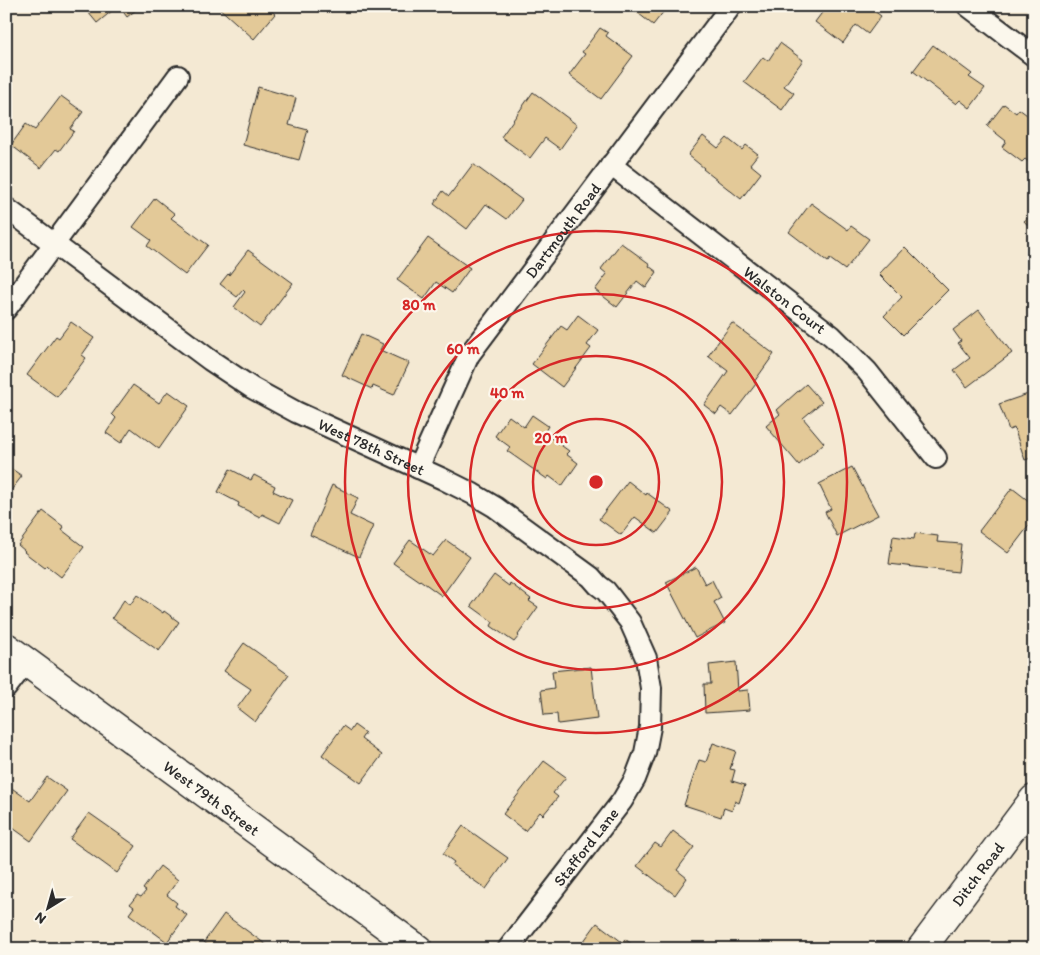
<svg xmlns="http://www.w3.org/2000/svg" width="1040" height="955" viewBox="0 0 1040 955" font-family="Itim,sans-serif">
<style>
.building{fill:#e3c998;stroke:#2b2b2b}
.lines{fill:none;stroke-linecap:round;stroke-linejoin:round}
.lane-casing{stroke:#2b2b2b;stroke-width:14}
.street-casing{stroke:#2b2b2b;stroke-width:24}
.secondary-casing{stroke:#2b2b2b;stroke-width:31}
.lane{stroke:#fbf7ec;stroke-width:10}
.street{stroke:#fbf7ec;stroke-width:20}
.secondary{stroke:#fbf7ec;stroke-width:28}
.ring{fill:none;stroke:#d62828;stroke-width:2.5}
.labels{text-anchor:middle;dominant-baseline:central;stroke-width:4.5;stroke-linejoin:round;paint-order:stroke}
.street-label{font-size:16px;fill:#2b2b2b;stroke:#fbf7ec}
.centre{fill:#d62828;stroke:#fbf7ec;stroke-width:2.5}
.ring-label{font-size:15px;text-anchor:middle;font-weight:bold;fill:#d62828;stroke:#fbf7ec;stroke-width:4.5;stroke-linejoin:round;paint-order:stroke}
</style>
<rect width="100%" height="100%" fill="#f4e9d3"/>
<filter id="ink" filterUnits="userSpaceOnUse"><feTurbulence type="fractalNoise" baseFrequency=".02" numOctaves="2"/><feDisplacementMap in="SourceGraphic" scale="10" xChannelSelector="R" yChannelSelector="G"/><feConvolveMatrix kernelMatrix="1 2 1 2 8 2 1 2 1" color-interpolation-filters="sRGB"/></filter>
<g filter="url(#ink)">
<path class="building" d="M83,6H118L97,23Z
M119,6H141L127,17Z
M217,6H266L275,14L254,39Z
M629,6H668L653,25Z
M827,6H871L870,8L881,16L868,34L856,25L843,43L815,22Z
M600,28L608,33L606,36L633,56L601,99L569,75L585,54L582,52Z
M780,43L803,60L784,86L794,93L782,110L744,82L763,57L768,61Z
M933,45L972,74L969,77L985,88L970,108L960,100L956,104L913,71Z
M258,87L296,98L289,125L308,130L299,160L243,145Z
M533,92L577,125L560,149L545,138L530,158L501,137Z
M61,96L83,112L70,129L74,131L59,151L56,149L41,168L11,145L26,124L35,130Z
M1004,104L1016,113L1019,109L1034,120V166L1025,159L1022,162L1002,147L1006,141L987,126Z
M703,136L718,148L727,138L742,150L746,145L758,154L750,164L761,173L741,199L703,169L704,168L688,155Z
M473,164L522,200L507,219L486,204L467,229L434,204L443,191L449,196Z
M155,198L175,214L171,218L208,245L185,275L147,246L151,240L133,227Z
M811,203L848,230L851,226L869,239L845,270L830,259L828,262L789,232Z
M1034,213V232L1024,221Z
M428,238L470,268L452,293L436,282L424,299L397,280Z
M621,243L650,264L649,266L657,272L646,288L637,281L617,307L595,290L607,274L601,269Z
M905,247L948,290L903,335L884,316L902,297L879,274Z
M248,250L293,283L260,327L234,307L245,292L243,290L237,297L220,284L228,274L229,275Z
M979,310L1012,353L967,387L954,370L970,358L958,343L961,341L953,330Z
M578,315L598,330L587,345L591,348L562,387L532,364L561,326L567,330Z
M71,322L94,338L82,355L86,358L57,397L27,375L56,336L59,338Z
M732,323L774,354L754,382L756,384L732,415L721,407L716,414L704,405L728,371L708,356Z
M361,334L383,344L380,350L409,363L394,395L373,386L372,389L342,375Z
M806,384L822,402L803,418L824,443L799,465L766,426L780,414L777,410Z
M133,385L159,403L168,391L189,406L159,449L131,428L121,443L106,433L116,418L112,414Z
M1034,392V457L1025,460L1014,428L1009,430L999,404Z
M532,415L548,426L544,433L569,451L566,454L578,463L562,486L549,476L547,479L507,451L510,447L495,436L509,416L524,427Z
M6,465L22,476L6,497Z
M852,467L878,515L837,536L825,512L831,509L819,484Z
M230,469L251,480L254,475L275,486L273,491L292,500L280,523L262,514L260,517L238,506L239,503L218,492Z
M628,481L646,495L647,493L673,512L657,533L635,517L621,535L599,519Z
M332,485L358,498L350,515L373,526L359,557L310,535Z
M1012,488L1034,505V519L1008,553L979,531Z
M43,511L64,527L62,530L84,547L61,577L47,566L45,568L24,552L25,551L18,545Z
M915,533L938,536L937,542L961,544L958,572L889,564L893,536L914,539Z
M410,540L433,556L446,540L470,557L442,596L420,580L419,581L393,563Z
M696,567L705,584L712,580L721,598L714,602L725,623L695,638L666,582Z
M494,575L509,586L510,583L531,599L529,601L538,607L518,635L519,636L514,642L491,626L493,622L471,606Z
M137,595L163,613L164,611L179,622L159,651L112,618L124,600L130,605Z
M244,643L289,675L255,722L237,708L251,689L224,671Z
M736,662L738,691L748,690L750,710L705,713L704,684H711L709,665Z
M591,667L597,719L558,724L557,714L544,715L541,690L554,688L552,671Z
M354,725L365,733L361,739L382,755L361,783L322,755L343,726L350,731Z
M713,743L736,751L730,769L735,770L732,781L745,785L739,803L735,801L732,811L724,808L721,817L684,805L699,760L706,762Z
M544,761L566,777L553,793L558,797L543,815L540,812L525,831L503,814Z
M47,777L67,791L31,841L6,823V784L30,801Z
M89,813L136,846L117,873L70,839Z
M463,826L508,858L486,889L452,865L454,862L443,854Z
M673,831L694,847L677,870L687,878L675,895L637,866L655,843L661,847Z
M160,866L178,880L167,895L177,903L175,906L187,915L167,942L129,914L134,907L130,904L137,895L141,897L146,891L143,889Z
M224,914L272,949H212L204,942Z
M597,923L622,942L625,939L638,949H578Z"/>
<g class="lines">
<defs>
<path id="lane" d="M1032,949L1034,947"/>
<g id="street">
<path d="M968,6L1034,56"/>
<path id="s1" d="M611,165L832,336L867,371L936,458"/>
<path id="s2" d="M6,208L210,360L252,388L296,412L443,479L473,494L495,507L591,577L598,585L606,591L630,622L646,658L651,688L650,727L645,753L635,779L622,801L508,949"/>
<path d="M6,309L178,76"/>
<path id="s3" d="M418,468L469,355L731,6"/>
<path d="M6,688L26,662"/>
</g>
<g id="secondary">
<path id="s4" d="M6,647L418,949"/>
<path id="s5" d="M921,949L1034,799"/>
</g>
</defs>
<use href="#lane" class="lane-casing"/>
<use href="#street" class="street-casing"/>
<use href="#secondary" class="secondary-casing"/>
<use href="#lane" class="lane"/>
<use href="#street" class="street"/>
<use href="#secondary" class="secondary"/>
</g>
</g>
<g class="ring">
<circle cx="596" cy="482" r="63"/>
<circle cx="596" cy="482" r="126"/>
<circle cx="596" cy="482" r="188"/>
<circle cx="596" cy="482" r="251"/>
</g>
<g class="labels">
<g class="street-label">
<text stroke="none"><textPath href="#s3" startOffset="280">Dartmouth Road</textPath></text>
<text stroke="none"><textPath href="#s1" startOffset="220">Walston Court</textPath></text>
<text stroke="none"><textPath href="#s2" startOffset="438">West 78th Street</textPath></text>
<text stroke="none"><textPath href="#s4" startOffset="255">West 79th Street</textPath></text>
<text transform="translate(586 847) rotate(-52)">Stafford Lane</text>
<text stroke="none"><textPath href="#s5" startOffset="94">Ditch Road</textPath></text>
</g>
</g>
<circle cx="596" cy="482" r="8" class="centre"/>
<g class="ring-label">
<text x="419" y="310">80 m</text>
<text x="463" y="354">60 m</text>
<text x="507" y="398">40 m</text>
<text x="551" y="443">20 m</text>
</g>
<rect width="1040" height="955" fill="none" stroke="#fbf7ec" stroke-width="25"/>
<rect x="12" y="12" width="1015" height="930" fill="none" stroke="#2b2b2b" stroke-width="2" filter="url(#ink)"/>
<g transform="translate(48 908) rotate(217)" stroke="#fbf7ec" stroke-width="4" paint-order="stroke">
<path d="M0-4L9 19L0 12L-9 19Z" fill="#2b2b2b"/>
<text y="-8" font-size="14" font-weight="bold" text-anchor="middle" fill="#2b2b2b">N</text>
</g>
</svg>
